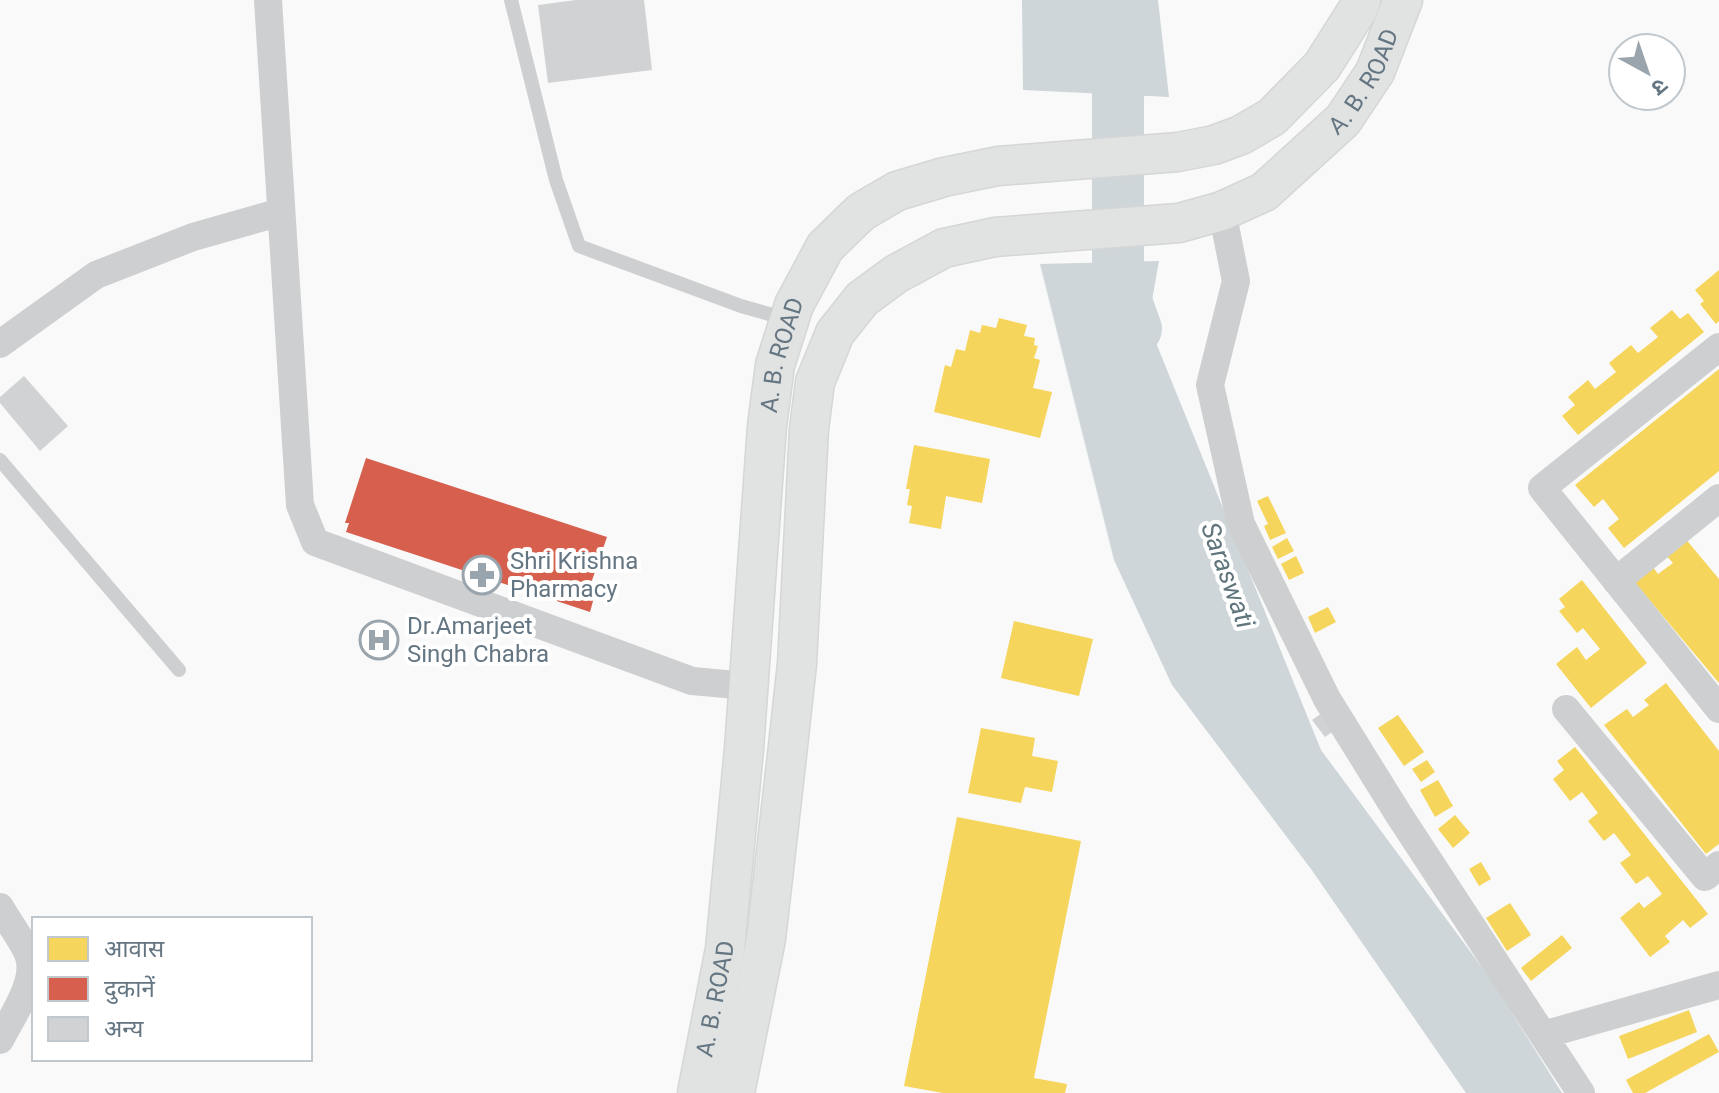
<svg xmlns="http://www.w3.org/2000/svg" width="1719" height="1093" viewBox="0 0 1719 1093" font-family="Roboto,'Noto Sans Devanagari',sans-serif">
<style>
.water{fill:#ced6d9}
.homes{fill:#f6d55c}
.shops{fill:#d6604d}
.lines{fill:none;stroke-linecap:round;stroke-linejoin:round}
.river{stroke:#ced6d9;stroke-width:52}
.building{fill:#d0d2d3}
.secondary-casing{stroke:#d5d6d7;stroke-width:41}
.service{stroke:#cecfd0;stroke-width:14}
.minor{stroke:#cecfd0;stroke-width:28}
.secondary{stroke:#e1e2e2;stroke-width:38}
.labels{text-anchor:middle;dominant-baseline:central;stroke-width:8;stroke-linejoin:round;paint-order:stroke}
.street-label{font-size:24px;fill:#657683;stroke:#fff}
.poi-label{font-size:24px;fill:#657683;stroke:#fff;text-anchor:start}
.water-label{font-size:26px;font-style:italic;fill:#60757c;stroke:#fff}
</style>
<rect width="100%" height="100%" fill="#f9f9f9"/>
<path class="water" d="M1022,0H1158L1169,97L1023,90Z
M1159,261L1148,323L1321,750L1490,978L1562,1093H1466L1311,869L1172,685L1114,560L1040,264Z"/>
<path class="homes" d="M1719,270V321L1716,324L1700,304L1704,301L1695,290Z
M1672,310L1680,319L1688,313L1704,332L1578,435L1562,416L1575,405L1568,397L1588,380L1595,389L1616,372L1609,363L1631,345L1638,353L1658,337L1650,328Z
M999,318L1027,325L1024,336L1035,338L1034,345L1038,346L1034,358L1040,360L1033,388L1052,392L1040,438L934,412L945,365L951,367L956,349L965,351L970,330L980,333L982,325L996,328Z
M1719,369V471L1624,548L1608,528L1619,519L1603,499L1594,507L1575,485Z
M914,445L990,459L982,503L946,496L941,529L909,523L912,506L907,505L910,489H906Z
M1268,496L1286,533L1270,540L1264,526L1268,524L1257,501Z
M1684,537L1719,579V683L1631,578L1650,563L1658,574L1673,563L1664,553Z
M1287,538L1294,551L1278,559L1272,547Z
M1296,556L1304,573L1289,580L1281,564Z
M1582,580L1647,663L1591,708L1556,664L1577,647L1586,660L1600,649L1583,628L1577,633L1559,611L1565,607L1559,599Z
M1328,607L1336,622L1315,633L1308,617Z
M1014,621L1093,639L1079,696L1001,678Z
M1666,683L1719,751V844L1706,854L1604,725L1627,709L1633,717L1649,705L1644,700Z
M1398,715L1424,752L1404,766L1378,728Z
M981,728L1035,738L1032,756L1058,761L1052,792L1025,787L1021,803L968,793Z
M1575,747L1708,914L1690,928L1683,920L1665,936L1670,942L1650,957L1620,918L1639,902L1644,908L1662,894L1648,876L1636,884L1620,863L1631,855L1614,833L1604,841L1588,821L1598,813L1582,792L1570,801L1553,779L1564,770L1557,761Z
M1427,760L1435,772L1421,782L1412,769Z
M1438,780L1453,806L1435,817L1420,790Z
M1455,815L1470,833L1453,848L1438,829Z
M957,817L1081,841L1034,1078L1067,1084L1065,1093H943L904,1086Z
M1481,862L1491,879L1479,886L1469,869Z
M1510,903L1531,935L1507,951L1486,918Z
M1562,935L1572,948L1531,981L1521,968Z
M1689,1010L1697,1032L1628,1059L1619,1036Z
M1709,1034L1719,1052L1645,1093H1633L1626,1080Z"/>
<path class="shops" d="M366,458L607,537L588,592L595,594L590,612L346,532L349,523H345Z"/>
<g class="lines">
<path class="river" d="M1118,0V279L1136,329"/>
</g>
<path class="building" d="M576,0H644L652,70L548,83L538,5Z
M24,376L68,426L40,451L0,403V397Z
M1322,713L1335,730L1325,737L1312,720Z"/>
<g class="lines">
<defs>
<g id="secondary">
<path id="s1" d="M697,1093L725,949L744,749L767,426L775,365L794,305L825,247L861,212L897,191L944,177L998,166L1178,152L1214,145L1241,135L1272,117L1322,66L1358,9L1361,0"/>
<path id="s2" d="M735,1093L766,939L787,755L797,664L809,429L815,382L835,333L862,299L896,274L944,248L995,237L1179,223L1222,211L1264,192L1343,120L1375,72L1403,0"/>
</g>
</defs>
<use href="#secondary" class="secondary-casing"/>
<path class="service" d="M511,0L556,180L579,246L741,306L787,319
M0,460L179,670"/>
<path class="minor" d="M268,0L300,505L315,542L692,681L748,686
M1222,211L1236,281L1210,385L1241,524L1327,699L1399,815L1581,1093
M0,344L96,275L193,237L281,212
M1719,347L1542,488L1719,709
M1616,581L1719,498
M1566,709L1705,877L1719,865
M0,907C7,920 26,945 29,957C37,982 11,1018 0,1040
M1543,1035L1719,985"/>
<use href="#secondary" class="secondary"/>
</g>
<defs>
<symbol id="pharmacy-ring" viewBox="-11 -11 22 22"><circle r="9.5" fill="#fff" stroke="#99a4ac" stroke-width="1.5"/><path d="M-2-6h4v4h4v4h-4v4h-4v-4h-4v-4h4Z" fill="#99a4ac"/></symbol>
<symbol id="hospital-ring" viewBox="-11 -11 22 22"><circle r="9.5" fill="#fff" stroke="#99a4ac" stroke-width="1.5"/><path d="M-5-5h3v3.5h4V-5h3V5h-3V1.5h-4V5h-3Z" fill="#99a4ac"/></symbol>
</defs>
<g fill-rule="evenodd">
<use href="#pharmacy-ring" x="460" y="553" width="44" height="44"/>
<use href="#hospital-ring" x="357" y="618" width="44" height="44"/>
</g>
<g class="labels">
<g class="street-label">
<text stroke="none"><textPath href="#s2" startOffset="1388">A. B. ROAD</textPath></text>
<text stroke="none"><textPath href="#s1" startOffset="744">A. B. ROAD</textPath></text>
<text stroke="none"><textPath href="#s1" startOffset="96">A. B. ROAD</textPath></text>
</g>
<g class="poi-label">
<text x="510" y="561">Shri Krishna<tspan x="510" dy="28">Pharmacy</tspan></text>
<text x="407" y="626">Dr.Amarjeet<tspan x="407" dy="28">Singh Chabra</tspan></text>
</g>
<g class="water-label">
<text transform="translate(1228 575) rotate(70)">Saraswati</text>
</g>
</g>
<rect x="32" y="917" width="280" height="144" fill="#ffffff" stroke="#c1c8cd" stroke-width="2"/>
<rect x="48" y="937" width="40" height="24" fill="#f6d55c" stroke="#c1c8cd" stroke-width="2"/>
<text x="104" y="957" font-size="24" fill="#657683">आवास</text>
<rect x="48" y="977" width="40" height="24" fill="#d6604d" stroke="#c1c8cd" stroke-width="2"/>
<text x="104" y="997" font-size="24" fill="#657683">दुकानें</text>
<rect x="48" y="1017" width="40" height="24" fill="#d0d2d3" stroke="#c1c8cd" stroke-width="2"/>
<text x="104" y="1037" font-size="24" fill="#657683">अन्य</text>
<g transform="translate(1647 72) rotate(140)"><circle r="38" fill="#ffffff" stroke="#c1c8cd" stroke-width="2"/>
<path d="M0-6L14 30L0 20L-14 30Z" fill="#99a4ac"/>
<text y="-12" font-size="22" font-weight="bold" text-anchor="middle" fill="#657683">उ</text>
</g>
</svg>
